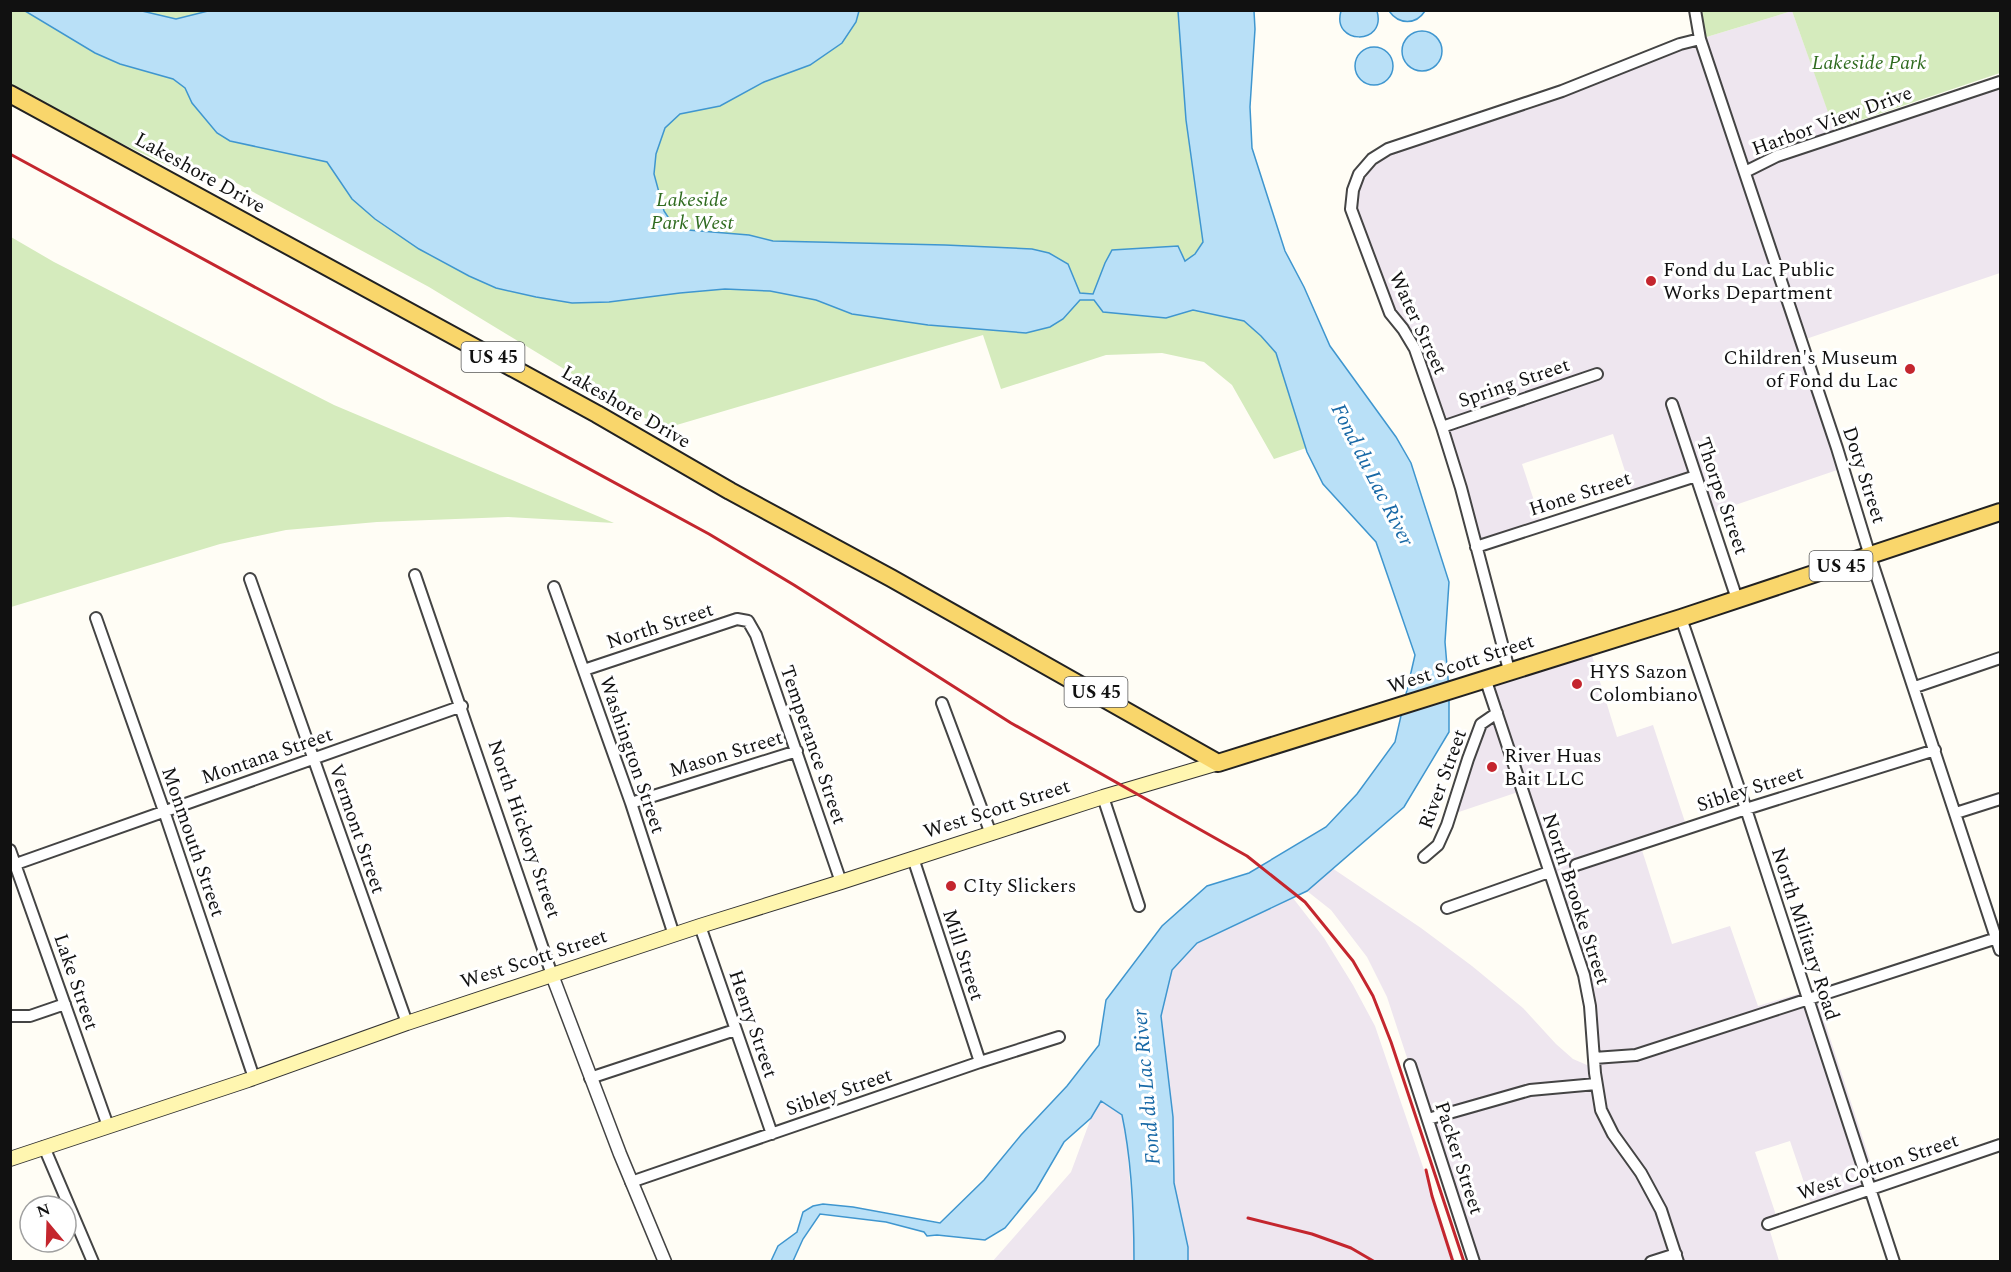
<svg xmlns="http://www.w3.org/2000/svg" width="2011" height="1272" viewBox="0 0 2011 1272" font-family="Spectral,serif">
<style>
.industrial{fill:#eee6ef}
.green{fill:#d5ebbd}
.water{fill:#b9e0f7;stroke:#3f96cf;stroke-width:1.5}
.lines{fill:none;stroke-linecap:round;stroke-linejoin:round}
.minor-casing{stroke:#444;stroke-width:14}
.tertiary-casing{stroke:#444;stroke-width:15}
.secondary-casing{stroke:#333;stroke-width:16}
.primary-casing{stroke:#222;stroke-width:20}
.minor{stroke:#fff;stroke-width:10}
.tertiary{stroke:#fff;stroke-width:12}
.secondary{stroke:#fff6b0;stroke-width:14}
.primary{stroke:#f9d66b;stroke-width:16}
.rail{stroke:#c4262e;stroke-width:3}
.poi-dot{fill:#c4262e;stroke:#fff;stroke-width:2}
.labels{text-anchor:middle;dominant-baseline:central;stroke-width:6;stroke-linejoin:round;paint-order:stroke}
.shield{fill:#fff;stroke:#585858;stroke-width:1.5}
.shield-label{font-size:18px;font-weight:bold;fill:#111}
.park-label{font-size:20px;font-style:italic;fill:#2f6b1f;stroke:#fff}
.street-label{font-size:20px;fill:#111;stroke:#fff}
.poi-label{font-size:20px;fill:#111;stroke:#fff;text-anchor:start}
.water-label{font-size:21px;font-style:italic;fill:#1768a6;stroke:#fff}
</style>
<rect width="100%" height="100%" fill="#fffdf5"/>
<path class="industrial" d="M1792,11L1837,136L2000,82V273L1800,341L1843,468L1709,514L1696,476L1633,496L1613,434L1522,464L1542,525L1476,547L1442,427L1351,209L1352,198L1372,159L1700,39Z
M1589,646L1617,737L1653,725L1687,828L1640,844L1672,944L1730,926L1758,1006L1814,989L1880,1191L1814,1212L1790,1141L1755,1152L1779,1224L1769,1228L1779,1261H1474L1387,997L1367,957L1331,910L1307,891L1332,868L1421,928L1472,966L1523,1008L1556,1044L1573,1059L1594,1068L1588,992L1521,791L1450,815L1481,724L1497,713L1485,678Z
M1293,898L1324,938L1353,985L1375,1026L1455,1261H1188V1247L1174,1183L1173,1117L1161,1016L1172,970L1197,943Z
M1101,1101L1122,1115L1126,1136L1134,1230V1261L992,1262L1071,1172L1091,1118Z"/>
<path class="green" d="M10,11H1178L1186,120L1203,242L1244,321L1261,336L1276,353L1306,448L1274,459L1232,385L1204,362L1162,353L1106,355L1001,389L983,335L663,429L429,287L229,179L192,177L51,110L11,88Z
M1695,11H2000V73L1834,129L1792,11L1700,39Z
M11,237L54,262L334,405L614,523L508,517L377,522L286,530L220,544L11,607Z"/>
<path class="water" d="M212,10L859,11L856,22L842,43L810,65L764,82L720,106L680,114L665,128L656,154L654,174L664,211L676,229L749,235L773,241L945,245L1032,249L1049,253L1068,264L1080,293L1093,294L1105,263L1112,250L1178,246L1185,261L1195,254L1203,242L1186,120L1178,11H1254L1255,29L1250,107L1252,148L1285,251L1304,287L1330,346L1396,437L1411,463L1449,582L1445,642L1449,690V732L1404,807L1307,891L1197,943L1172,970L1161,1016L1173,1117L1174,1183L1188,1247V1261H1134C1134,1213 1132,1162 1122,1115L1101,1101L1091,1118L1064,1142L1036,1190L1005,1228L985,1240L937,1235L927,1236L924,1232L886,1222L820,1214L803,1239L793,1261H771L778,1246L797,1232L803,1212L813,1206L823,1204L853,1207L940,1223L984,1180L1021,1135L1067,1086L1099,1045L1106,1000L1162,926L1207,886L1249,873L1326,827L1357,794L1395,742L1415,655L1376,542L1323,484L1307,452L1276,353L1261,336L1244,321L1193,310L1166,318L1103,312L1094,300H1080L1063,319L1050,327L1026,333L928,325L852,314L816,300L770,291L725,289L680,293L609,302L572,303L536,297L496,288L469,276L419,249L375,219L352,199L327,162L230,141L217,133L192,103L185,88L173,79L120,64L95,53L25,11H142L176,19Z
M1341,11H1377C1387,46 1331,45 1341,11Z
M1389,11H1425C1416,25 1399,25 1389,11Z
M1402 51a20 20 0 1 1 40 0a20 20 0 1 1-40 0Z
M1355 66a19 19 0 1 1 38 0a19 19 0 1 1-38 0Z"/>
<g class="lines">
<defs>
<path id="minor" d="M1695,10L1700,39L1837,448L1870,556L2000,950
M1745,172L1777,156L2000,82
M1672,404L1737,599
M1442,427L1597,374
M1476,547L1696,476
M415,575L552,975
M250,579L407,1023
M554,587L631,803L674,935
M96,618L164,811L254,1078
M1681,618L1746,809L1894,1262
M584,670L737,619L748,621L756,635L841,882
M1509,670L1461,488L1442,427L1415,349L1403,329L1390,313L1351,209L1353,190L1359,174L1372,159L1388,149L1562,91L1680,44L1700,39
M1485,678L1584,975L1590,1006L1595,1073L1601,1110L1613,1134L1641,1173L1661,1210L1678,1262
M1915,687L2000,658
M942,703L991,834
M1103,797L1139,906
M631,803L797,751
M1956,813L2000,799
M10,850L108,1126
M1424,857L1438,845L1447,825L1468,759L1481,724L1497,713
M913,858L980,1062
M16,864L462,706
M1576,865L1746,809L1935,750
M1447,908L1549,872
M700,926L772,1134
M10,1016H30L65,1004
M1594,1058L1636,1055L2000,937
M1410,1065L1474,1262
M590,1078L735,1030
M1428,1119L1530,1090L1596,1084
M44,1147L93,1262
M631,1182L980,1062L1059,1037
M1768,1224L2000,1145
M1651,1262L1676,1254"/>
<path id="tertiary" d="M552,975L620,1154L665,1262"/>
<path id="secondary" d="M10,1159L248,1080L407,1023L700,926L841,882L1103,797L1218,763"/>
<path id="primary" d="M10,94L597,414L730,491L891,578L1218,763L1681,618L2000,512"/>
</defs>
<use href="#minor" class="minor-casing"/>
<use href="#tertiary" class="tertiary-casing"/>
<use href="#secondary" class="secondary-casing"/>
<use href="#primary" class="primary-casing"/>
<use href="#minor" class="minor"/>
<use href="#tertiary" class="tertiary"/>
<use href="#secondary" class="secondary"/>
<use href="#primary" class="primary"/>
<path class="rail" d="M10,154L709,534L794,585L1011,723L1247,856L1305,902L1353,961L1373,996L1391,1042L1464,1262
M1426,1170L1432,1196L1453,1262
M1248,1218L1312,1234L1351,1248L1375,1262"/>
</g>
<g class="poi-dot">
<circle cx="1651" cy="281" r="6"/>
<circle cx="1910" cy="369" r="6"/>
<circle cx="1577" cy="684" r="6"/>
<circle cx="1492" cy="767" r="6"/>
<circle cx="951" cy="886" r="6"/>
</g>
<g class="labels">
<g class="shield">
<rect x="461.5" y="342" width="63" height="30" rx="4.5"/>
<rect x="1809.5" y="551" width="63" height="30" rx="4.5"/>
<rect x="1064.5" y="677" width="63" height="30" rx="4.5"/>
</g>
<g class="shield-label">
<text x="493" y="357">US 45</text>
<text x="1841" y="566">US 45</text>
<text x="1096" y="692">US 45</text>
</g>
<g class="park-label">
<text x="1869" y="63">Lakeside Park</text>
<text x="692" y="200">Lakeside<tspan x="692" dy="23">Park West</tspan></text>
</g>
<g class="street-label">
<text transform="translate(1832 121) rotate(-20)">Harbor View Drive</text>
<text transform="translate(200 173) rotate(29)">Lakeshore Drive</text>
<text transform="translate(1418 323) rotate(65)">Water Street</text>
<text transform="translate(1514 383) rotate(-19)">Spring Street</text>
<text transform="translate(626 407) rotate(30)">Lakeshore Drive</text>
<text transform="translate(1864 475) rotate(72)">Doty Street</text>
<text transform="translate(1580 494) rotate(-18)">Hone Street</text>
<text transform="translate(1722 496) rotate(71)">Thorpe Street</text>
<text transform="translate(660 626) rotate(-18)">North Street</text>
<text transform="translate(1461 664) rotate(-18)">West Scott Street</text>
<text transform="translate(813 745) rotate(71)">Temperance Street</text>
<text transform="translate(726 754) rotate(-17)">Mason Street</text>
<text transform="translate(632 755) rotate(71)">Washington Street</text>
<text transform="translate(267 756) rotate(-19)">Montana Street</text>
<text transform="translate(1443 779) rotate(-70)">River Street</text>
<text transform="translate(1750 789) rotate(-18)">Sibley Street</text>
<text transform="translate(997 809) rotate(-18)">West Scott Street</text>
<text transform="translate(357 829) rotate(71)">Vermont Street</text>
<text transform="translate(524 829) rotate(71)">North Hickory Street</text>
<text transform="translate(193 842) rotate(71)">Monmouth Street</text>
<text transform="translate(1576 899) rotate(72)">North Brooke Street</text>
<text transform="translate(1805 934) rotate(72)">North Military Road</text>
<text transform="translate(963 955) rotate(72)">Mill Street</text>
<text transform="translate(534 959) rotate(-18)">West Scott Street</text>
<text transform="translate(76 982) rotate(71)">Lake Street</text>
<text transform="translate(753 1024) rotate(71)">Henry Street</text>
<text transform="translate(839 1092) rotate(-19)">Sibley Street</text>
<text transform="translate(1459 1158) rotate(72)">Packer Street</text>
<text transform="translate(1878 1167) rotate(-19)">West Cotton Street</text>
</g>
<g class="poi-label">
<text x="1663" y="270">Fond du Lac Public<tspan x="1663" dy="23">Works Department</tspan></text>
<text x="1898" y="358" text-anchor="end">Children's Museum<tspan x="1898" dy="23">of Fond du Lac</tspan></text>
<text x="1589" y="672">HYS Sazon<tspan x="1589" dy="23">Colombiano</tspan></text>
<text x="1504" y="756">River Huas<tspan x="1504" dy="23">Bait LLC</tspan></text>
<text x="963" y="886">CIty Slickers</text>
</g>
<g class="water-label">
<text transform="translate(1372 475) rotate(63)">Fond du Lac River</text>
<text transform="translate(1147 1087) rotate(-95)">Fond du Lac River</text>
</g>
</g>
<rect width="2011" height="1272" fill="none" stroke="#111111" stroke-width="24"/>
<g transform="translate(48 1224) rotate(341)"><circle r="28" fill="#ffffff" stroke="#a0a0a0" stroke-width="1.5"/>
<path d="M0-4.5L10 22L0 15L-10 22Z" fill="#c4262e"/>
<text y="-9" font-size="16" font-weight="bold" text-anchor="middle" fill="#111111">N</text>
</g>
</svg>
